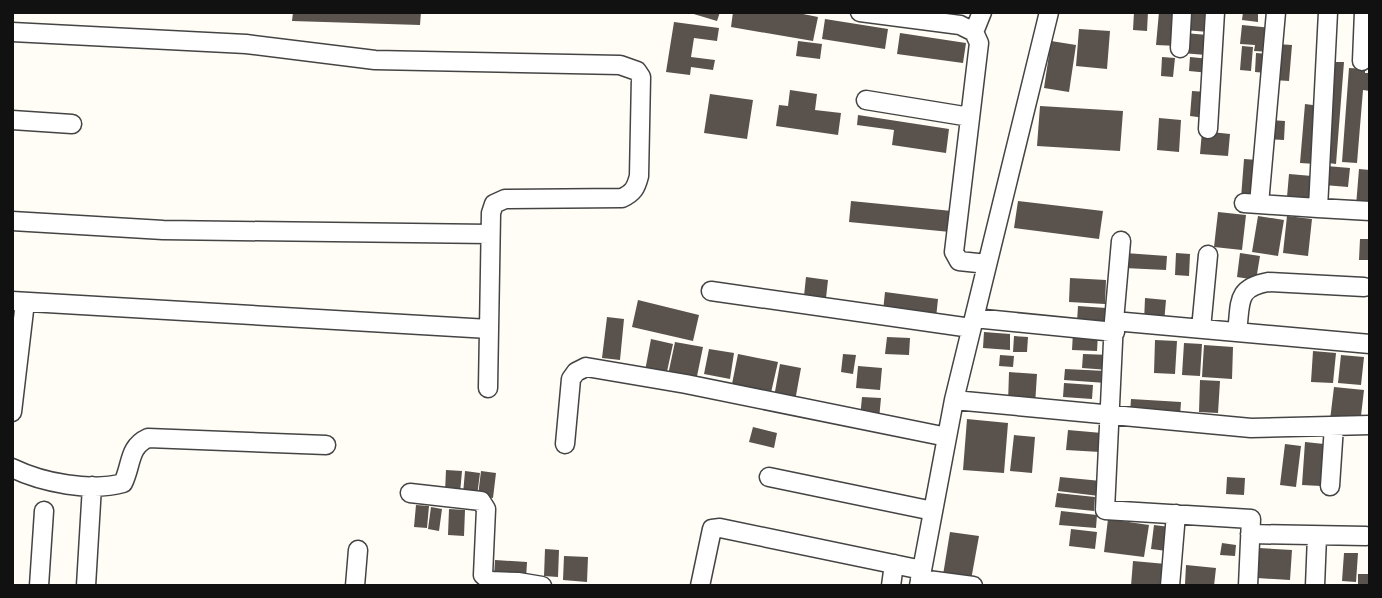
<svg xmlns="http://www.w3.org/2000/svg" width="1382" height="598" viewBox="0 0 1382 598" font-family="'Source Serif 4',serif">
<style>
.building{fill:#5a524d}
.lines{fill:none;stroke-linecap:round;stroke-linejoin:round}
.minor-casing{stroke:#444;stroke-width:21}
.minor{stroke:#fff;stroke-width:18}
</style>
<rect width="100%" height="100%" fill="#fffdf5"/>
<path class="building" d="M293,12H421L420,25L292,21Z
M687,12H720L717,21Z
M733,12H793L818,17L813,41L731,27Z
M1134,12H1148L1147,31L1133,30Z
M1159,12H1181L1178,46L1156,45Z
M1185,12H1211L1209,32L1184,30Z
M1243,12H1258V22L1242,20Z
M825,19L888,29L885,49L822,39Z
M674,22L719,28L717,41L694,38L691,57L715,60L713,70L691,67L690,75L666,72Z
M1242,25L1273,28L1271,52L1254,51L1255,45L1240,44Z
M1079,29L1110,31L1107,69L1076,66Z
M900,33L966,43L963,63L897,54Z
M1184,33L1208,35L1206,55L1182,53Z
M798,41L822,44L820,59L796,56Z
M1051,41L1076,45L1069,92L1044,88Z
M1277,44L1292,45L1289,81L1274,80Z
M1242,46L1253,47L1251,71L1240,70Z
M1256,53L1268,54L1267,73L1255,72Z
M1162,57L1175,58L1173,77L1161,76Z
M1190,57L1210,59L1209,73L1189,71Z
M1332,62H1344L1336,164L1328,163Z
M1349,68L1365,69V73H1370V91L1363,90L1357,163L1342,162Z
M790,90L817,94L815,110L841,113L838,135L776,126L779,105L788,106Z
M1192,91L1207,92L1205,118L1190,116Z
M710,94L753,100L747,139L704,133Z
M1305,104L1320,106L1316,164L1300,163Z
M1040,106L1123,111L1120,151L1037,146Z
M858,115L949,129L946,153L892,145L894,130L857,125Z
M1159,118L1181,120L1179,152L1157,150Z
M1269,120L1285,121L1284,140L1268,139Z
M1202,131L1230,134L1228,156L1200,154Z
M1244,159L1258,160L1255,199L1241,198Z
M1326,166L1350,168L1348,187L1324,185Z
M1359,169L1370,170V207L1356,206Z
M1289,174L1312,176L1310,199L1287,197Z
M851,201L952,211L950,232L849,222Z
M1018,201L1103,211L1099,239L1014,228Z
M1218,212L1246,215L1242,250L1214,247Z
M1258,216L1284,220L1278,256L1252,252Z
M1287,216L1312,219L1308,256L1283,253Z
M1360,239H1370V260H1359Z
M1125,253L1167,256L1166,270L1124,268Z
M1176,253L1190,254L1189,276L1175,275Z
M1240,253L1260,256L1256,280L1237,277Z
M806,277L828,280L826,298L804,296Z
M1070,278L1106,280L1105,304L1069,302Z
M885,292L938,299L936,318L883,311Z
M1145,298L1166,300L1164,323L1144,322Z
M638,300L699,315L693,341L632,327Z
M1078,306L1106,308L1105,323L1077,322Z
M607,317L624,319L620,360L602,358Z
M984,332L1010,334V350L983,348Z
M1073,332L1098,334L1097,351L1072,350Z
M1014,336L1028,337L1027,352H1013Z
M887,337L910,338L909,355L885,354Z
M651,339L673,344L666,376L645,371Z
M1155,340L1177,341L1175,374L1154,373Z
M675,342L703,347L696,381L668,375Z
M1184,343L1202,344L1200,376L1182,375Z
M1204,345L1233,347L1232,379L1202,377Z
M709,349L734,353L730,379L704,374Z
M1313,351L1336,353L1333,383L1311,382Z
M738,354L778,362L770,397L731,389Z
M843,354L856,355L853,374L841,372Z
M1083,354L1110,355L1109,370L1082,368Z
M1000,355L1014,356L1013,367L999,366Z
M1341,355L1364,357L1361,385L1338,383Z
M780,364L801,368L795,401L774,397Z
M858,366L882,368L880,390L856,388Z
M1065,369L1106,371V383L1064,380Z
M1009,372L1037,374L1035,405L1008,403Z
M1200,380L1220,381L1218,413L1199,412Z
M1064,383L1093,385L1092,399L1063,397Z
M1334,387L1364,390L1360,424L1330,420Z
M862,397L881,398L879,419L860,418Z
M1131,399L1181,402L1180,416L1130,413Z
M967,419L1008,423L1004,473L963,470Z
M753,427L777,433L774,448L749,442Z
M1068,430L1102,433L1100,452L1066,450Z
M1014,435L1035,437L1032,473L1010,471Z
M1305,442L1324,444L1321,486L1302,485Z
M1285,444L1301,446L1296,487L1280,485Z
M446,470L462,471L460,493L445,492Z
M465,471L480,473L477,496L463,494Z
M481,471L496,473L493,498L478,496Z
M1060,477L1101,481L1099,496L1058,491Z
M1227,477L1245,478L1244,495L1226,494Z
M1057,493L1095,497L1094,511L1055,507Z
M416,505L429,506L427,528L414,527Z
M431,507L442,509L439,531L428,529Z
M449,509L465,510L464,536L448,535Z
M1061,511L1097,515L1096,528L1059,525Z
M1108,519L1149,525L1144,557L1104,552Z
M1154,525L1170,527L1167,551L1151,549Z
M1071,529L1097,532L1095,549L1069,546Z
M950,532L979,536L971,580L943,575Z
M1222,543L1236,545L1235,556L1220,555Z
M1259,548L1292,550L1290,580L1257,578Z
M545,549L559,550L558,577L544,576Z
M1344,553H1358L1356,582L1342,581Z
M564,556L588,557L587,582L563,580Z
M495,560L527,562L526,579L494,577Z
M1133,561L1166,564L1163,586H1131Z
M1186,565L1216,568L1214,586L1185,584Z
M1358,574H1370V586H1358Z"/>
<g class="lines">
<defs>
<path id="minor" d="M860,12L960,25L974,32L979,43L954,252L959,261L987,264
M12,32L246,44L375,60L620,65L637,71L641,77L639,176C636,188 633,193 622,198L505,199L494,204L491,213L488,388
M974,32L982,12
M1180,48L1182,12
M1362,61L1364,12
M866,100L970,117
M12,120L72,124
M1208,129L1215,12
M1244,203L1259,204L1276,12
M1259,204L1318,208L1328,12
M1318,208L1370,211
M12,221L163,230L490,234
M711,291L971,328
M12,301L489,329
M974,318L1115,332
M1114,321L1121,241
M1201,329L1208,255
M1237,332C1241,303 1235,288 1268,282L1364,287
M954,400L1251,428L1370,425
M12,412L25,302
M565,444L571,379L576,372L586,367L686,384L947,437
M12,468C43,483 91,492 123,483C132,465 128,447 148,438L326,445
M769,477L933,511
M1330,486L1334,426
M410,493L481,501L486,509L483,575L490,581L518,582
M1250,534L1366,536
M920,579L973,586
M39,586L44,511
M86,586L92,486
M355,586L358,550
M518,586V582L542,586
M700,586L712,529L720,528L922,570
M891,586L894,564
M919,586L954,400L1049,12
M1170,586L1176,514
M1248,586L1251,519L1105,510L1114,321L1370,344
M1315,586L1317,536"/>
</defs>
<use href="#minor" class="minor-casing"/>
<use href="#minor" class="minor"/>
</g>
<rect width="1382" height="598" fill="none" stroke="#111111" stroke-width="28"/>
</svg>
